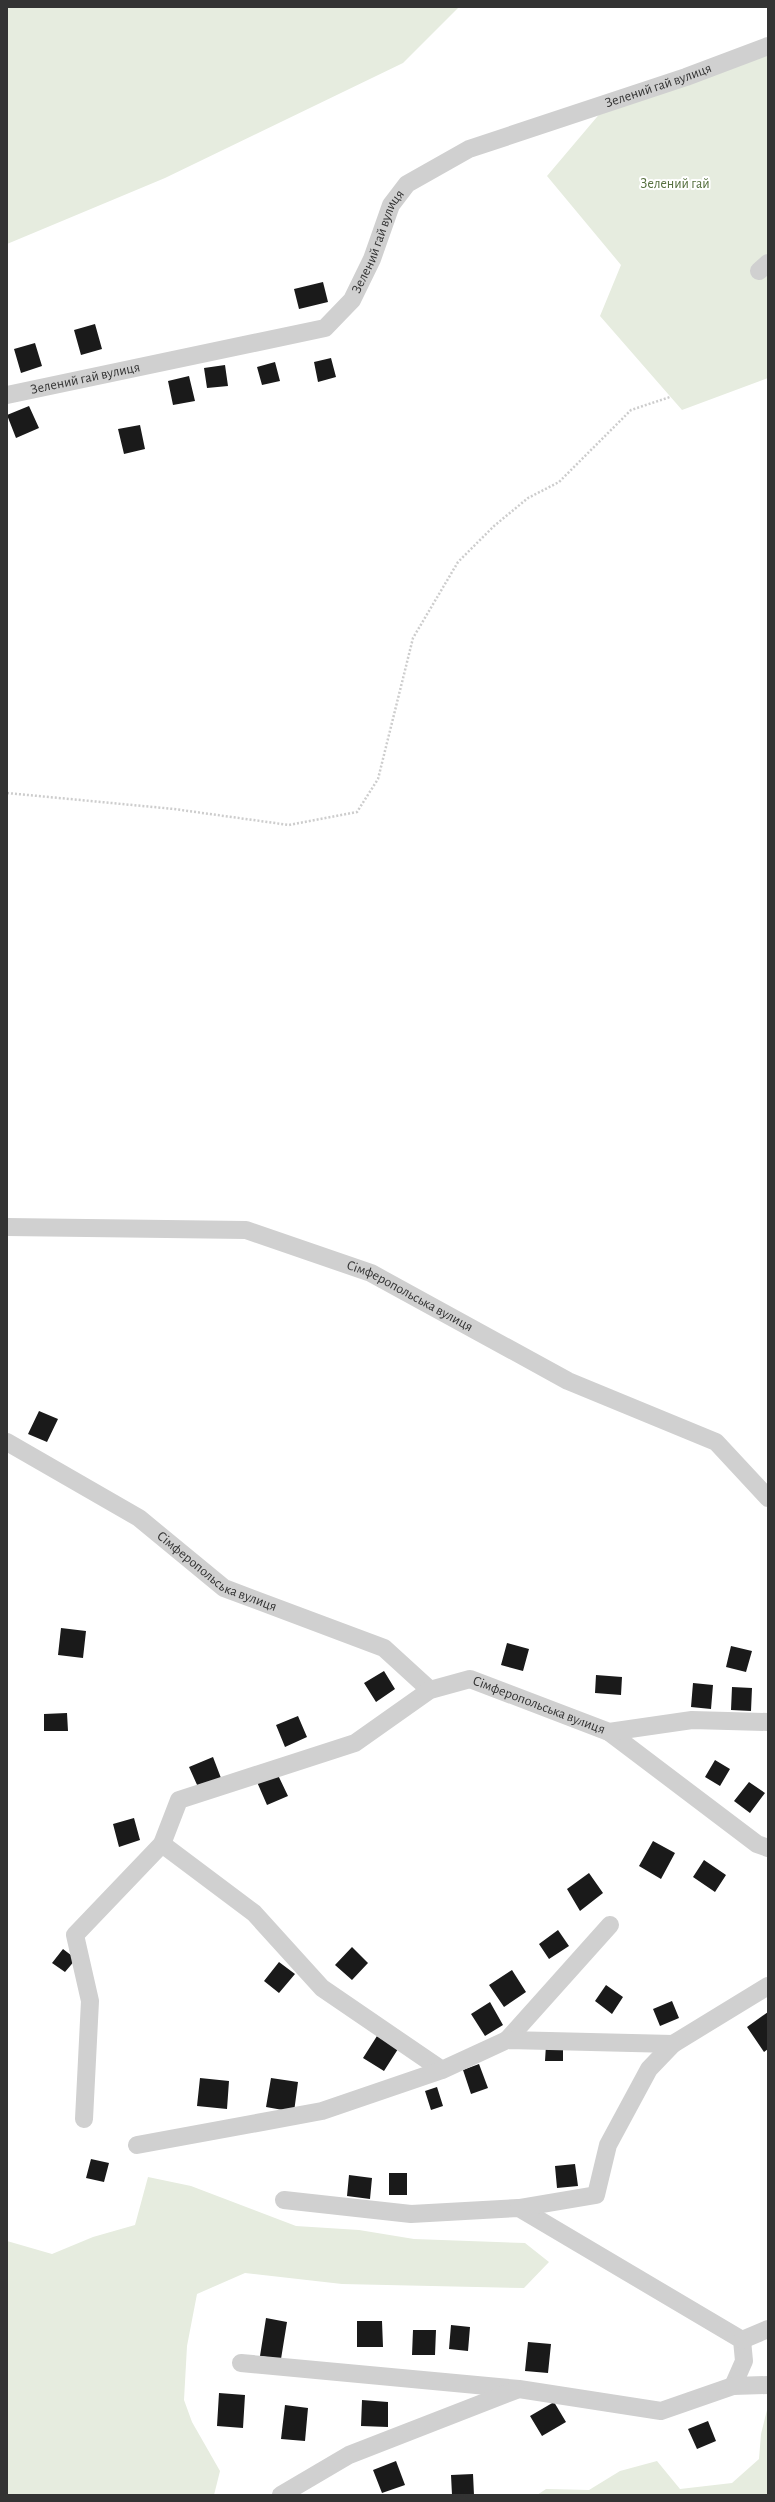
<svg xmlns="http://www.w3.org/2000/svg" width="775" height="2502" viewBox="0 0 775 2502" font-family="'Alegreya Sans',sans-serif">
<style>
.green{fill:#e6ecdf}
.building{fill:#1a1a1a}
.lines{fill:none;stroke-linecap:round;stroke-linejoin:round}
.path{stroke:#cdcdcd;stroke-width:2.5;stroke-dasharray:2 2;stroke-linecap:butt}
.minor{stroke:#d0d0d0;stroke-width:18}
.labels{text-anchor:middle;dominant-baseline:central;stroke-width:4;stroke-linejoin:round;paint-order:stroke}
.street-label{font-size:14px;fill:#333;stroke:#fff}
.park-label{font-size:14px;fill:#56703f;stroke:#fff}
</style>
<rect width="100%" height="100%" fill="#fff"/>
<path class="green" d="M7,7H459L403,63L165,178L7,244Z
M768,52V378L682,410L600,316L621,265L547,176L602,111Z
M148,2177L191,2186L296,2226L359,2230L414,2239L525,2243L549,2262L524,2288L342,2284L245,2273L197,2294L187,2346L184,2400L192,2422L220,2471L214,2495H7V2241L52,2254L93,2237L135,2225Z
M768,2406V2495H537L546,2489L589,2490L620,2471L657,2461L680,2489L732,2483L759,2459L761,2434Z"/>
<path class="building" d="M323,282L328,302L299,309L294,289Z
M95,324L102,349L81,355L74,330Z
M35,343L42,366L21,373L14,349Z
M331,358L336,377L318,382L314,362Z
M275,362L280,381L262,385L257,367Z
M225,365L228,386L207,388L204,368Z
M189,376L195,401L173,405L168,381Z
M29,406L39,428L16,438L7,415Z
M140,425L145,449L124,454L118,429Z
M39,1411L58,1419L47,1442L28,1434Z
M61,1628L86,1631L83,1658L58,1655Z
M507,1643L529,1649L523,1671L501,1665Z
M731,1646L752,1651L746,1672L726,1667Z
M384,1671L395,1689L376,1702L364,1683Z
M596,1675L622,1677L621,1695L595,1693Z
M693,1683L713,1685L711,1709L691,1707Z
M732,1687L752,1688L751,1711L731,1710Z
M67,1713L68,1731H44V1714Z
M298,1716L307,1737L285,1747L276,1725Z
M213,1757L221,1778L198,1787L189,1767Z
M715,1760L730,1769L720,1786L705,1777Z
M277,1773L288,1796L267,1805L257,1782Z
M749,1782L765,1793L750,1813L734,1801Z
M134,1818L140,1840L119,1847L113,1824Z
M653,1841L675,1853L661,1879L639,1866Z
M704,1860L726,1875L715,1892L693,1877Z
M589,1873L603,1893L580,1911L567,1889Z
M558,1930L569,1946L549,1959L539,1944Z
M352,1947L368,1963L352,1980L335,1965Z
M63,1949L76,1959L65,1972L52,1963Z
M279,1962L295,1974L279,1993L264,1981Z
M512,1970L526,1992L504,2007L489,1985Z
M606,1985L623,1997L612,2014L595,2001Z
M672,2001L679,2018L660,2026L653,2009Z
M490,2002L503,2025L485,2036L471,2014Z
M768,2012V2049L764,2052L747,2027Z
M377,2036L398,2049L384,2071L363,2058Z
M546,2045L563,2046V2061H545Z
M479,2064L488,2088L471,2094L463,2070Z
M200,2078L229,2081L227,2109L197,2106Z
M271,2078L298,2082L294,2112L266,2107Z
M437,2087L443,2106L431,2110L425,2091Z
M91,2159L109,2163L104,2182L86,2178Z
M575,2164L578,2186L557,2188L555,2166Z
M389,2173H407V2195H389Z
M349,2175L372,2178L370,2199L347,2196Z
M266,2318L287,2322L281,2359L260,2356Z
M357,2321H382L383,2347H357Z
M451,2325L470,2327L468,2351L449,2349Z
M413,2330H436L435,2355H412Z
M528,2342L551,2344L548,2373L525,2371Z
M219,2393L245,2395L243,2428L217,2426Z
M362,2400L388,2402V2427L361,2426Z
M554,2402L566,2422L542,2436L530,2416Z
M285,2405L308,2408L305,2441L281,2439Z
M708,2421L716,2441L697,2449L688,2429Z
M396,2461L405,2485L382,2493L373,2470Z
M473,2474L474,2495H452L451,2475Z"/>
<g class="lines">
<path class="path" d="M7,793L174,809L289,825L357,812L378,779L413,638L458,562L494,526L528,498L559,482L631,410L670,397"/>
<g class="minor">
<path d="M759,271L768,263"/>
<path id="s1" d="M7,395L325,328L352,300L372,259L391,205L407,184L469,149L686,77L768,46"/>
<path id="s2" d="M7,1227L246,1230L371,1273L568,1381L716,1442L768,1498"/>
<path id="s3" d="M7,1442L139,1518L224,1588L384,1648L430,1690"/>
<path d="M609,1732L757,1844L768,1848"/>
<path d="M162,1844L254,1913L322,1988L442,2070"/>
<path d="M507,2040L610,1925"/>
<path id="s4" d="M84,2119L90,2001L75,1935L162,1844L179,1800L355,1743L430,1690L470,1679L609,1732L692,1720L768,1722"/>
<path d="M137,2145L322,2111L442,2070L507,2040L673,2044L768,1986"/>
<path d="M284,2200L411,2214L519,2208L742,2340L744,2361L733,2386"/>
<path d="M519,2208L596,2195L608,2145L649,2069L673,2044"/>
<path d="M742,2340L768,2329"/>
<path d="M241,2363L519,2389L661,2411L733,2386L768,2385"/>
<path d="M281,2495L349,2455L516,2390"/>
</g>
</g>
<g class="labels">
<g class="street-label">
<text stroke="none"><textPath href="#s1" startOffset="764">Зелений гай вулиця</textPath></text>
<text stroke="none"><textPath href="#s1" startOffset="428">Зелений гай вулиця</textPath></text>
<text stroke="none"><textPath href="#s1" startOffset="80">Зелений гай вулиця</textPath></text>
<text stroke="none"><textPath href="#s2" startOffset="416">Сімферопольська вулиця</textPath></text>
<text stroke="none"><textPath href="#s3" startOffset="248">Сімферопольська вулиця</textPath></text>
<text stroke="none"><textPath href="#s4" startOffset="751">Сімферопольська вулиця</textPath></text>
</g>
<g class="park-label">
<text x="675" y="184">Зелений гай</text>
</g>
</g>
<rect width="775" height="2502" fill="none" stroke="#333333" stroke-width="16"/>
</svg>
